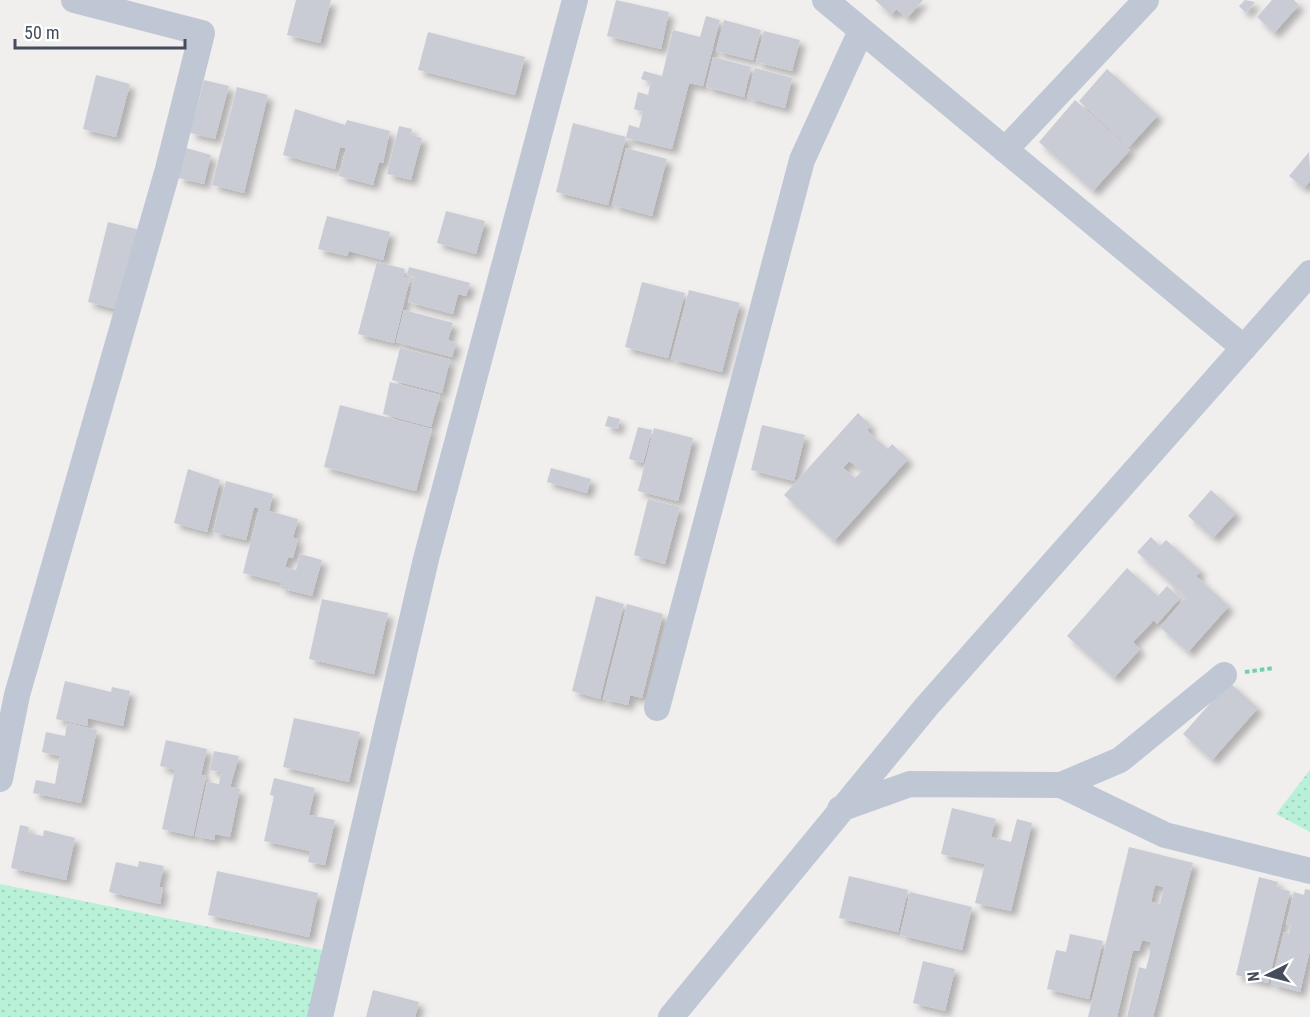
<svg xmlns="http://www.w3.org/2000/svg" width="1310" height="1017" viewBox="0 0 1310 1017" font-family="'Roboto Condensed',sans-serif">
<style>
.green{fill:url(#green-dots)}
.building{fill:#c9ccd4;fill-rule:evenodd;filter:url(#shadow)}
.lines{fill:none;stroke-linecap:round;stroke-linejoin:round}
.path{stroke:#70d0b1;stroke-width:4;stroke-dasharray:4.5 3;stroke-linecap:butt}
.minor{stroke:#c0c7d4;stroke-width:26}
</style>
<defs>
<pattern id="green-dots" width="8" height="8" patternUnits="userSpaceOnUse" patternTransform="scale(1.5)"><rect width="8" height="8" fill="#b9f1d8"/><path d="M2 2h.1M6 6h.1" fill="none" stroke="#a0d0bc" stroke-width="1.8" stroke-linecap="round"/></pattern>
<filter id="shadow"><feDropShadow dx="5.5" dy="5.5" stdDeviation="3" flood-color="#0004"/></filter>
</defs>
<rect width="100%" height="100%" fill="#f1eeee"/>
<path class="green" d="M1310,770V832L1276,814Z
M0,884L332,952L316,1017H0Z"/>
<path class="building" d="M296,0H331L320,43L287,35Z
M616,0L669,12L661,49L607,36Z
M875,0H923L907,18L896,9L891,15Z
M1245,0L1255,2L1246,13L1239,6Z
M1272,0H1294L1299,5L1274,33L1257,17Z
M706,16L720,20L703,86L689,83L672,149L626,138L629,125L639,128L643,112L634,109L638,92L648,95L651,82L641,79L644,71L662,76L673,30L700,37Z
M724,20L761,30L753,60L716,51Z
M764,31L800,40L792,71L756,62Z
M428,32L525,57L515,95L418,70Z
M713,57L751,67L744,97L706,87Z
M755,68L792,78L785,108L747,98Z
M1107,69L1158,115L1129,147L1079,101Z
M96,75L130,84L116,137L83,129Z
M204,80L229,86L215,139L190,133Z
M237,87L268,95L244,193L212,185Z
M1075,100L1130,150L1093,191L1039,142Z
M295,109L345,125L347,120L390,131L383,163L379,162L373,185L339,176L346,148L340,147L335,169L283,155Z
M573,123L626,137L608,205L556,192Z
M399,126L412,129L411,135L422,138L411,180L387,174Z
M186,148L211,155L204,184L178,178Z
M626,148L667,159L652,216L612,205Z
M1309,152L1310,181L1304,188L1289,176Z
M446,211L485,221L476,254L437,243Z
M327,216L390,232L383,260L349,251L347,256L318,249Z
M108,222L140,230L119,310L88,302Z
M377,262L405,269L403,277L410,279L394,343L358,334Z
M409,267L470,283L466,296L458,294L453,314L408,302L415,277L407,275Z
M642,282L685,293L668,358L625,347Z
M689,290L740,303L722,372L671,359Z
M404,310L453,323L448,340L456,343L452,357L396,342Z
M400,348L450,360L442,393L392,380Z
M390,382L440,395L431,427L383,414Z
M340,405L432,429L416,491L324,467Z
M858,413L871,426L867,430L876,439L888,449L892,444L908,459L834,541L784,495ZM849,461L862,471L855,478L843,468Z
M608,416L620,419L618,429L605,426Z
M762,425L805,435L794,481L751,470Z
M638,427L652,430L643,463L629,459Z
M654,428L693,438L678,501L638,491Z
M551,468L591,479L587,493L547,482Z
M188,469L220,480L207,532L174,523Z
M226,481L273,494L269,511L298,519L293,538L298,539L293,558L288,557L285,567L296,570L300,554L322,560L312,596L280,588L282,583L243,573L259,508L254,507L246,540L213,532Z
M1211,490L1236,513L1213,538L1188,516Z
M648,499L680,507L665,564L634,555Z
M1151,537L1160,546L1166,540L1201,571L1196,576L1229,606L1188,652L1160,627L1186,597L1137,552Z
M1127,568L1158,596L1167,586L1180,598L1157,624L1154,620L1133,642L1140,649L1114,678L1067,636Z
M596,596L624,604L600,699L572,691Z
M322,599L388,613L374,674L309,659Z
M627,604L663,614L642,698L630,695L628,705L603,699Z
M65,681L111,692L112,687L130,691L123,726L88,718L87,726L56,719Z
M1229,682L1258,708L1212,760L1183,734Z
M294,718L360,732L349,782L283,767Z
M67,723L97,730L81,803L33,793L36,780L55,784L60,756L42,752L46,732L65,736Z
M166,740L207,749L201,775L206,776L193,836L162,829L175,770L160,766Z
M214,751L239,756L230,787L240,789L230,837L215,834L214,840L195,836L207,782L219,784L221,772L210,770Z
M274,778L315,788L309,815L335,820L325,865L308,862L310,851L264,841L274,796L270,795Z
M952,808L996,819L991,837L1011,842L1017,819L1032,823L1011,911L975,903L985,864L941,854Z
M20,825L29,827L28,833L43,836L44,830L75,838L66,880L11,868Z
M1129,847L1193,863L1153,1017H1127L1139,967L1146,969L1150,953V942L1142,940L1139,951L1133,950L1117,1017H1088ZM1155,885L1164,887L1160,904L1151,902Z
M139,861L164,866L159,887L163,888L160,904L109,892L116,862L138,867Z
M217,871L318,893L309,937L208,915Z
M849,876L908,890L898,932L839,918Z
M1259,877L1278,882L1277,888L1290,891L1268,983L1236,975Z
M1305,889L1310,890V950L1300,992L1271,984L1284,932L1289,934L1291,925L1286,924L1294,892L1304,895Z
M910,892L972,907L962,950L900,935Z
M1070,934L1103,941L1089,999L1047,989L1056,950L1066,952Z
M923,961L955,969L945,1011L913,1003Z
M373,990L419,1002L415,1017H366Z"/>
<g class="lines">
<path class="path" d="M1245,672L1274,668"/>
<path class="minor" d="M825,0L1244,348
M1005,150L1146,0
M657,708L802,160L861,31
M0,779L17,695L168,169L202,33L74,0
M1061,785L1165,835L1310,871
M840,809L910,784L1061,785L1120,760L1224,675
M320,1017L426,559L575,0
M671,1017L927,706L1310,273"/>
</g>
<g transform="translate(1268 975) rotate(264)" stroke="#ffffff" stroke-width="4.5" paint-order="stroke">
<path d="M0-4.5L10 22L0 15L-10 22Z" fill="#454d5c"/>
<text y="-9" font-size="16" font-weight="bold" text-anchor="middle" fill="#454d5c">N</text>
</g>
<path d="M15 39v9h170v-9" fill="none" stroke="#454d5c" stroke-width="3"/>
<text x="24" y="39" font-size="18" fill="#454d5c" stroke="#ffffff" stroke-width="4.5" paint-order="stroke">50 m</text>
</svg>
